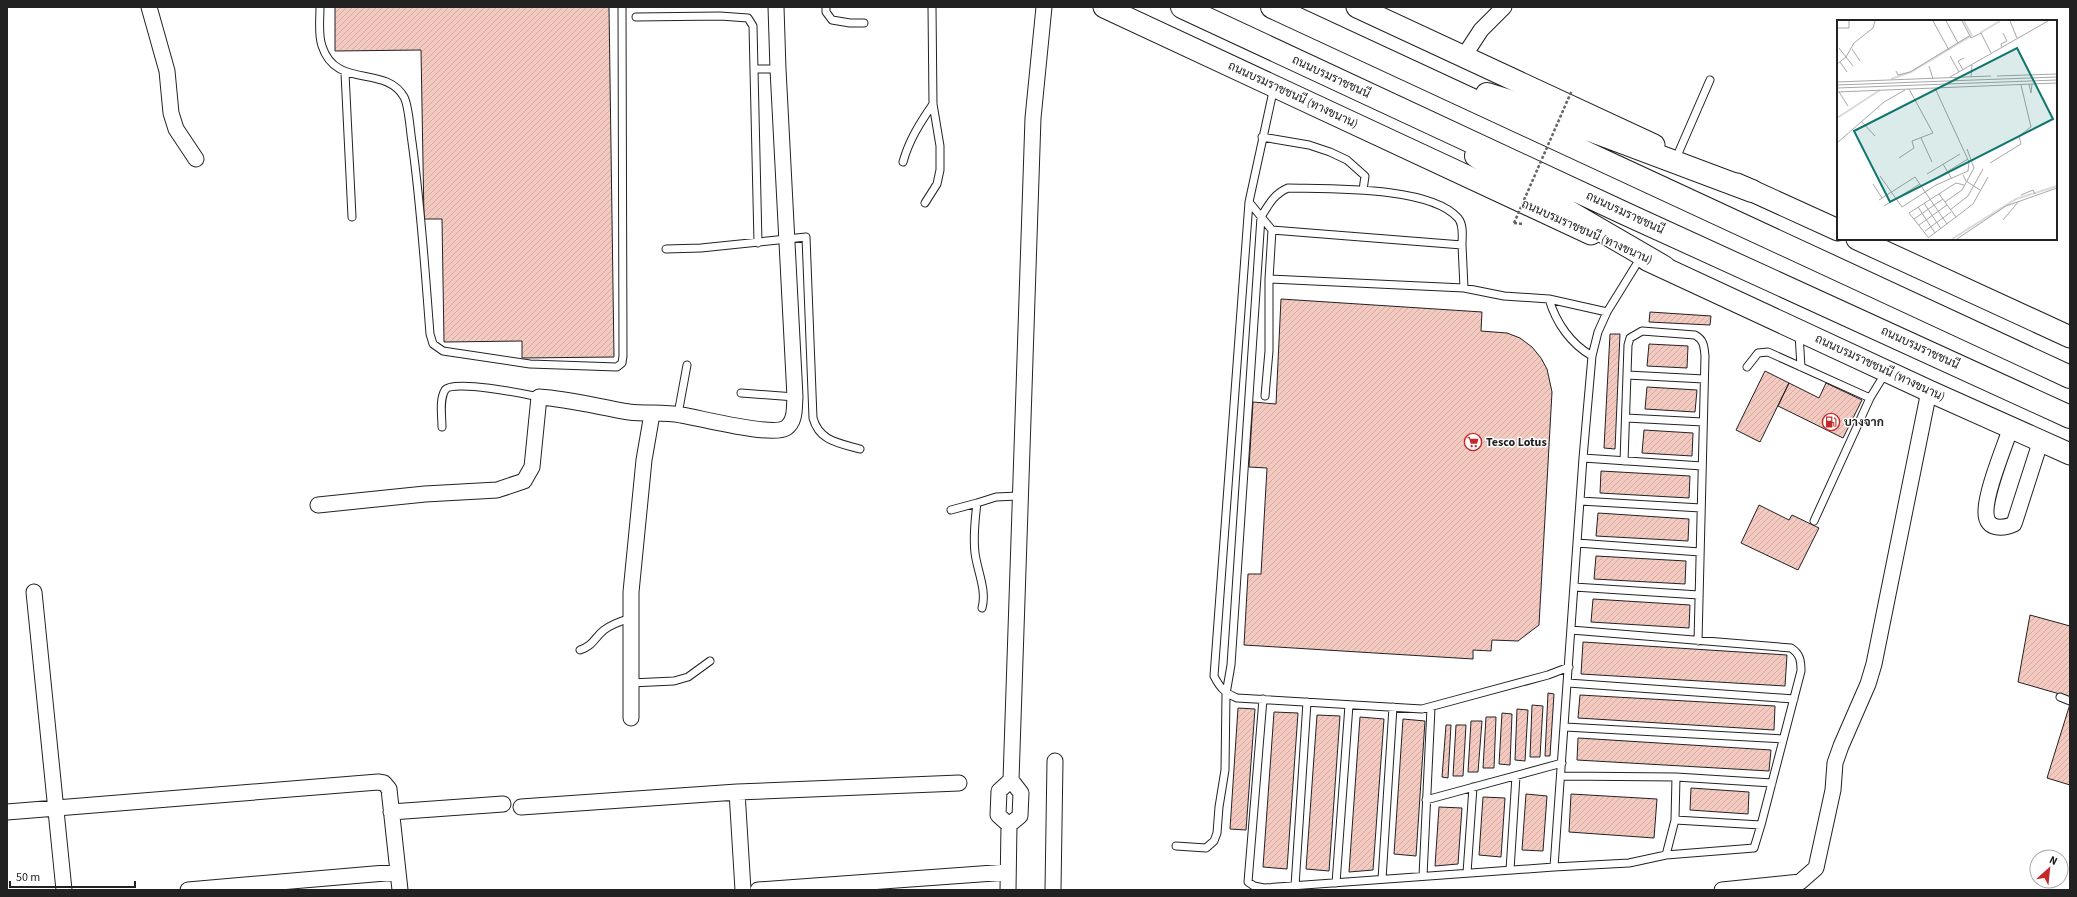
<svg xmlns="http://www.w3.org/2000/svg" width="2077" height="897" viewBox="0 0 2077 897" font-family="'Source Sans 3',Sarabun,sans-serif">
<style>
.building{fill:url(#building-hatch);stroke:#222}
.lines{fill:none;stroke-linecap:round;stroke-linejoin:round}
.lane-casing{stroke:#222;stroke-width:9}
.street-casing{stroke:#222;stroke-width:17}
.secondary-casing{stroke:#222;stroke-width:23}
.highway-casing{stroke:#222;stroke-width:24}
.path{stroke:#646464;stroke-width:2.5;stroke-dasharray:3 2;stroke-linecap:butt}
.lane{stroke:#fff;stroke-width:7}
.street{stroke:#fff;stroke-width:15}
.secondary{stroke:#fff;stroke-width:21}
.highway{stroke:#fff;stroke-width:22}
.path-bridge{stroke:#646464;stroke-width:2.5;stroke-dasharray:3 2;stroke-linecap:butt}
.labels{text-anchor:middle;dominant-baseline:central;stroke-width:3;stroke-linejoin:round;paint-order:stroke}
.street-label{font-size:12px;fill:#222;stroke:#fff}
.poi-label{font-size:12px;font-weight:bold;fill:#222;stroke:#fff;text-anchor:start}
.inset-river{fill:none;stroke:#d9d9d9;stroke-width:2}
.inset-road{fill:none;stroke:#a7a7a7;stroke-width:1}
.view{fill:#0f766e;fill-opacity:0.15;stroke:#0f766e;stroke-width:2}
.inset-edge{fill:none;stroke:#222;stroke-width:2}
</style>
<defs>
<pattern id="building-hatch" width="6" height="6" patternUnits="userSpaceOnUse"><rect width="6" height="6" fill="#f3c9c0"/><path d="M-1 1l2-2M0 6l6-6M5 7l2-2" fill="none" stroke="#d0aca5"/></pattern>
</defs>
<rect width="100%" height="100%" fill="#fff"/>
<path class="building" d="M335,7H609L614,357L522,358V341L444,342L442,219H424L421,50L335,51Z
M1281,299L1482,312L1481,331L1507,333L1520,338L1532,347L1541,358L1547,369L1552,392L1539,625L1518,641L1492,640L1491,651L1473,650V659L1244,645L1248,574H1261L1267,468L1249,467L1253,402L1276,404Z
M1650,312L1711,316L1710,325L1649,322Z
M1610,334H1620L1615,449L1604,448Z
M1649,344L1688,346L1687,368L1647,366Z
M1765,371L1789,383L1760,442L1736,430Z
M1789,383L1819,398L1826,383L1862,400L1843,438L1778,406Z
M1647,387L1697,390L1695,412L1645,409Z
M1644,430L1693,433L1692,456L1642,453Z
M1601,471L1690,476L1689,498L1600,493Z
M1759,505L1789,520L1792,515L1819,528L1798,570L1741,543Z
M1598,513L1689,519L1688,541L1596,536Z
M1596,556L1686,561L1685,584L1594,579Z
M1593,599L1690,605L1689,628L1591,622Z
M2030,615L2070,626V697L2018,682Z
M1583,642L1787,655L1785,686L1581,674Z
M1548,693L1554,694L1550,756H1545Z
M1580,695L1775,706L1774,730L1578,718Z
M2070,704V785L2047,778Z
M1532,705L1543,706L1540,757H1530Z
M1238,708L1255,709L1246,830L1230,829Z
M1517,709L1528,710L1525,761L1515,760Z
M1274,712L1298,713L1287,869L1263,867Z
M1502,713L1512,714L1510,765L1499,764Z
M1317,715L1340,716L1329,871L1306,869Z
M1360,717L1384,719L1373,870L1349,872Z
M1486,717H1496L1494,768H1483Z
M1403,719L1425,721L1416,856L1394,854Z
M1471,721H1482L1478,772H1468Z
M1446,725H1451L1448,778L1442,777Z
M1456,725H1466L1463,776H1453Z
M1578,738L1771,750L1769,771L1577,760Z
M1691,788L1749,792L1748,814L1690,810Z
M1526,794L1547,796L1543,851L1522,850Z
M1571,794L1657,799L1654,838L1569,832Z
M1483,797L1505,798L1501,857L1479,855Z
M1439,807L1462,808L1458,864L1435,866Z"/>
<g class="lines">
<defs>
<path id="lane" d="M320,7C320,19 318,35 322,46C336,90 385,64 404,97C409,106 410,130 412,142C421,206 425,270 430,334L433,344L443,351L530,364L617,367L622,363L623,356L622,7
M826,7V12L832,20L850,23H864
M636,17L720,16L748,18L753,26L758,243
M754,69H778
M345,73L352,217
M1274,87L1249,202L1272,230L1269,279L1464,288L1504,296L1549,299L1607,312L1598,332L1592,356L1583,458L1554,867
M1262,137L1309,145L1330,152L1347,160L1365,176L1363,190
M1677,156L1710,80
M903,162C909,140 920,123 933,104
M1249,202L1214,676C1220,688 1225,693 1237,698L1422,709L1548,675L1569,667
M925,203L937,184L940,170V146L933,104L932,7
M1272,230L1462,245L1464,288
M666,249L701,248L806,237L813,418C819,441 839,443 860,449
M1549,299C1556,323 1571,344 1592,356
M1607,312L1641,257
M1799,334L1801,367
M1747,367L1758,353L1768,352L1870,398L1886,372
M1627,375L1704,379
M741,393L795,397
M1265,396L1269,351V279
M678,414L687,365
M1626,418L1703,422
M442,427C442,416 439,400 445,390C452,379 525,394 539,397
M1583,458L1702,466
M1624,461L1628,345L1630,338L1642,331L1695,335C1704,340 1704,346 1705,356L1698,641
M1580,501L1701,508
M951,510L977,503
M1814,521L1870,398
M1577,543L1700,552
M1574,587L1699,595
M982,608C987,590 977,570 975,553C973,536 975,519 977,503L996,497L1021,496
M1571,630L1791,648C1800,654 1801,660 1801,671L1761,825L1675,820L1676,777
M580,650C594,645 594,638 604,630C612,624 621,621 631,618
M631,683L674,681L688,677L710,661
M1568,683L1794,699
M2060,697L2070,701
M1263,699L1248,882L1254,886L1264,888L1554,867L1629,863L1666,855L1675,820
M1565,727L1783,739
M1561,776L1676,777L1772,783
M1426,800L1562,763
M1176,846L1206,848L1214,841L1217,833L1219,807L1225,770L1226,694L1231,665L1261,217C1269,204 1274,194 1288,188C1330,189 1430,186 1458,218C1464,225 1462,237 1462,245
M1666,855L1754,848L1761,825
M1510,870L1516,776
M1467,873L1473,787
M1423,876L1431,708
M1382,879L1393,707
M1336,883L1349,705
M1295,886L1307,702"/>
<path id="street" d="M149,7L167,71L171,113L176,129L196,159
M1464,56L1481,30L1504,7
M2011,427C2004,448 1985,493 1986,513C1986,530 2003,529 2014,524L2041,440
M318,505L425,494L497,490L524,481L532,467L539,397C569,399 599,407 629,412C646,414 664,412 681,415C701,418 771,437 786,428C796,421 794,407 795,397L778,69L776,7
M34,592L64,890
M631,718V592L644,460L652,414
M737,792L743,890
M521,807L737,792L959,783
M7,812L378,782L384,783L389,789L400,890
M391,812L503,804
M1009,825L998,815L999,791L1011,780
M188,890L397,872
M758,890L1008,872
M1008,890L1009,825L1020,816L1021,793L1011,780L1033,118L1044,7
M1053,890L1055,761
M1722,890L1800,882L1816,868L1833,790L1835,763L1841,746L1868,684L1874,664L1929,391"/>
<path id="secondary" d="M1104,7L1591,234
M1357,7L1654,145
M1737,184L1838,230
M1857,239L2070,337
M1647,260L1929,391L2070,454"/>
<path id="highway" d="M1182,7L1626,214L2070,417
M1272,7L2070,377
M1487,94L1528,107L1752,191
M1476,156L1504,174L1664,267"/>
</defs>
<use href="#lane" class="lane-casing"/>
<use href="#street" class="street-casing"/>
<use href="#secondary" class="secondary-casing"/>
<use href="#highway" class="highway-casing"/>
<path class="path" d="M1514,223L1523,224"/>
<use href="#lane" class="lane"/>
<use href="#street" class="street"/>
<use href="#secondary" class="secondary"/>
<use href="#highway" class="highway"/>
<path class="path-bridge" d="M1514,223L1572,90"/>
</g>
<defs>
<symbol id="fuel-ring" viewBox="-11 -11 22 22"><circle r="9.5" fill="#fff" stroke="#c62828" stroke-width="1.5"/><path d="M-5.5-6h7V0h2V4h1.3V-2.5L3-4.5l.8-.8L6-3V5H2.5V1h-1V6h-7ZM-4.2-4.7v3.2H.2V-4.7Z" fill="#c62828"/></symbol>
<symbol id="supermarket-ring" viewBox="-11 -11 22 22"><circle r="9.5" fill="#fff" stroke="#c62828" stroke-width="1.5"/><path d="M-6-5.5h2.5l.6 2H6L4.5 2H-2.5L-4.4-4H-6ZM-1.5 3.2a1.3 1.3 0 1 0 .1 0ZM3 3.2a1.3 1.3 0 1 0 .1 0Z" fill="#c62828"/></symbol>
</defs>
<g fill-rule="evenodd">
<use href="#fuel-ring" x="1821" y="412" width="20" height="20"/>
<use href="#supermarket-ring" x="1463" y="432" width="20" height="20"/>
</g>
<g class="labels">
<g class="street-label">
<text transform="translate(1331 77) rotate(25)">ถนนบรมราชชนนี</text>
<text transform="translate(1293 95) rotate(25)">ถนนบรมราชชนนี (ทางขนาน)</text>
<text transform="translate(1625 213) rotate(25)">ถนนบรมราชชนนี</text>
<text transform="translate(1587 232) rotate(24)">ถนนบรมราชชนนี (ทางขนาน)</text>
<text transform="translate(1920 348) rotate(25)">ถนนบรมราชชนนี</text>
<text transform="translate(1880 368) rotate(25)">ถนนบรมราชชนนี (ทางขนาน)</text>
</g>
<g class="poi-label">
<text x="1844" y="422">บางจาก</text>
<text x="1486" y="442">Tesco Lotus</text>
</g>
</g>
<g transform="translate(1837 20)">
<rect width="220" height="220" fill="#fff"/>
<path class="inset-river" d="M127,1L135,16M143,13L163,1M54,59L74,52L134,16M0,98L43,70M115,219L179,179L220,166"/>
<path class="inset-road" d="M96,1L112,30M109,1L121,23M125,1L134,18L144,13L154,33M173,1L180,18M0,8H12V1M165,27L164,24L170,21L166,13M2,28L16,46M15,29L23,41M113,36L122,52M3,42L10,52M0,44L9,37L17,23L36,8L38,1M92,46L96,59M126,50L121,41L127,38M59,51L61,55L73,52L132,16M160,56L220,54M113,57L211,1M134,57L135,45M0,62L154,56M192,64L194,73L195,64M0,65L220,57M0,68L220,60M0,72L220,63M2,72L11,86M24,101L38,116M84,118L95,142M0,123L47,82L68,70M62,138L77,128L75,121L96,113L72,69M153,143L184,124L182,116L194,107L184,65M106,144L115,159M90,154L123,134M126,155L129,161L143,170M43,156L65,187L99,165L131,151L132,142L98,68M95,161L131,139M36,164L45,178M184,175L196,170L198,174M42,180L78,157L110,204M108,182L125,170L137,148L130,129M87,183L104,209M47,186L83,164M81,187L98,213M113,190L131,176L146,149M119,197L136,184L151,157M77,199L106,179M166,200L182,181M82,205L110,185M88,211L114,192M91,217L72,193L119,163L127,165M91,218L119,197L102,174M120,219L169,186L220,168"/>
<path class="view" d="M180,28L216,99L53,182L17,111Z"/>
<rect width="220" height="220" class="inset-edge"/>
</g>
<rect width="2077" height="897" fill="none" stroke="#222222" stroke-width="16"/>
<g transform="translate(2049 869) rotate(27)"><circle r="19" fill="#ffffff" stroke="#a7a7a7"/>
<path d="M0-3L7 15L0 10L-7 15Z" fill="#c62828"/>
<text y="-6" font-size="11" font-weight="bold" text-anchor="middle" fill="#222222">N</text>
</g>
<path d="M10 881v6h125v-6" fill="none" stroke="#222222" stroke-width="2"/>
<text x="16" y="881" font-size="12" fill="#222222" stroke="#ffffff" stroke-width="3" paint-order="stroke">50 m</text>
</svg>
